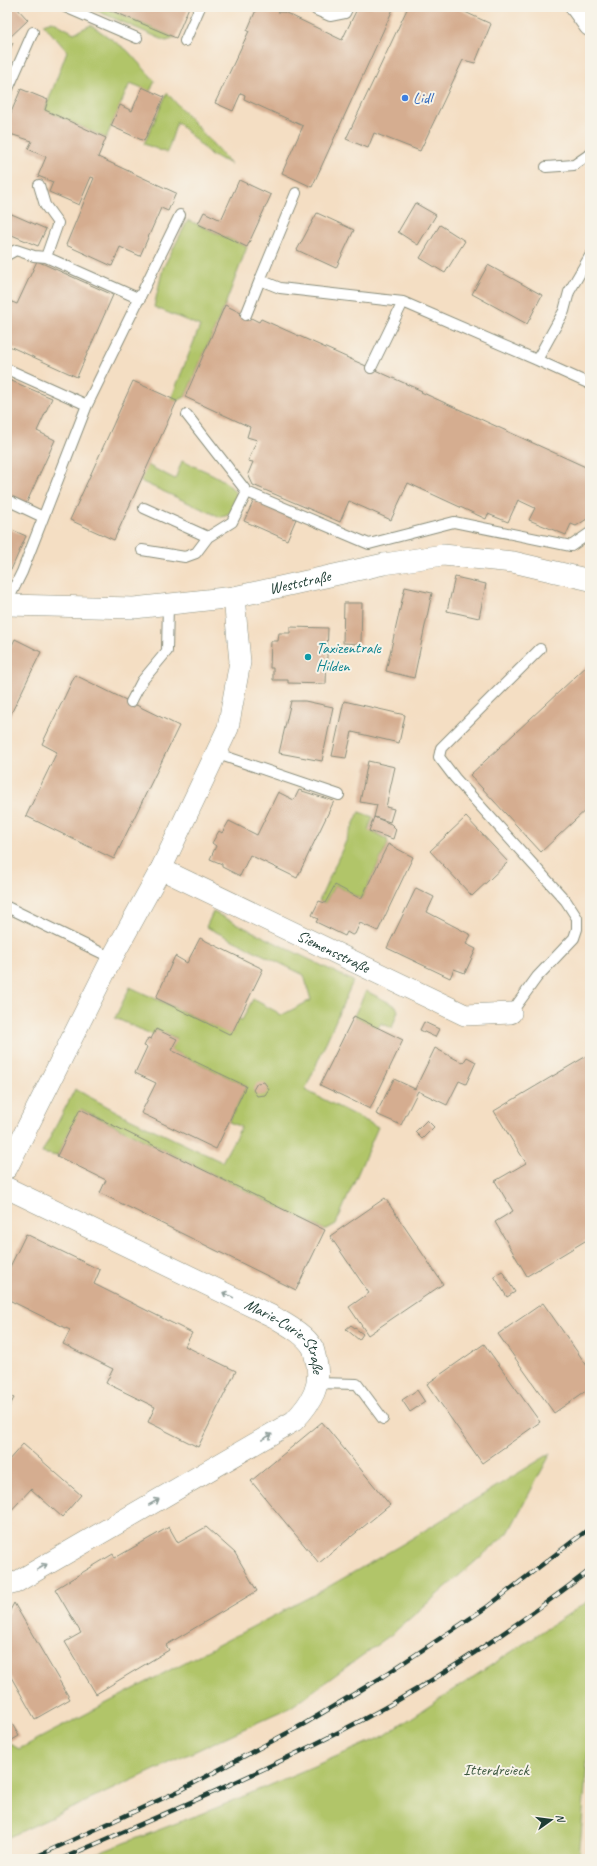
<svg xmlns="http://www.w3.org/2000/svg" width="597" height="1866" viewBox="0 0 597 1866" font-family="Caveat,sans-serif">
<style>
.green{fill:#b1c569;stroke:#68814e}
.building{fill:#d5ad90}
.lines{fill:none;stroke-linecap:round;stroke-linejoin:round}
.lane-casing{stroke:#8a8e7c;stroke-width:12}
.street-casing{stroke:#8a8e7c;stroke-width:22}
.primary-casing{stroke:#8a8e7c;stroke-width:24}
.lane{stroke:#fff;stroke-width:10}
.street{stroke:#fff;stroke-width:21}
.primary{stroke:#fff;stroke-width:22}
.rail-casing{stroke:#1f3d34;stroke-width:4.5}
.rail{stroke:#f7f3e8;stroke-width:3;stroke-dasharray:9;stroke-linecap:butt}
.oneway{stroke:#8f9e9a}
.shop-dot{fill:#3f7fe0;stroke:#f7f3e8;stroke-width:1.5}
.culture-dot{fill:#0f9aa8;stroke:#f7f3e8;stroke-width:1.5}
.labels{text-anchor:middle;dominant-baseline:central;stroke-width:4;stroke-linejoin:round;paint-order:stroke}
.shop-label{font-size:16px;fill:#366cbe;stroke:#f7f3e8;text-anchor:start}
.street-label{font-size:16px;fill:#1f3d34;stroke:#f7f3e8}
.culture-label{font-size:16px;fill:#0d838f;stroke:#f7f3e8;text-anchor:start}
.park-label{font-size:16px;fill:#3c583f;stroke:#f7f3e8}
</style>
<rect width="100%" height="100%" fill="#f7f3e8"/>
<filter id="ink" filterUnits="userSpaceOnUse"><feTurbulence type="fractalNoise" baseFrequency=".025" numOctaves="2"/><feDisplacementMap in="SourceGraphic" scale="8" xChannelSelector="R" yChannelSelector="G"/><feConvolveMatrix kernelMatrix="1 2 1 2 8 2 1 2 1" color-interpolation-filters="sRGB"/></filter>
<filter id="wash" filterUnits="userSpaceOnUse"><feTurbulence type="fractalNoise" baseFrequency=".012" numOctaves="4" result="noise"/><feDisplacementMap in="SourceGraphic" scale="16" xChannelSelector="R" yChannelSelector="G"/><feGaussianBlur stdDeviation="0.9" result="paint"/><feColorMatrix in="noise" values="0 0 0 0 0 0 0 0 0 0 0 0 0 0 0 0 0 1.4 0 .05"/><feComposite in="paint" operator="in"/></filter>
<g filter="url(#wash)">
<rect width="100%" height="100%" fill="#f4dec3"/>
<path class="green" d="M88,7H103L176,38L166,41Z
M52,21L74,33L91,25L127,50L155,81L150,91L130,83L106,138L45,110L67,51L43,24Z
M167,93L231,164L211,155L177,122L167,153L144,144Z
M188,220L247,247L225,305L185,397L177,401L171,399L200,326L154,307L163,268Z
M182,461C202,470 227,477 238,496C235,506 232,517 220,517L140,481L147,465L175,479Z
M359,812L373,817L368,830L387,839L388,844L361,899L335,885L325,903L319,901Z
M213,912L353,981L305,1090L378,1127L336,1224L325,1230L81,1109L57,1156L42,1153L75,1089L125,1116L222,1162L241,1127L229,1122L246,1086L171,1050L176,1038L156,1029L153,1035L115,1018L130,987L231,1034L238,1019L242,1020L253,999L277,1012L280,1016L311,1000L304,975L206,927Z
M366,991L396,1006L398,1011L392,1028L381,1023L378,1028L354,1016Z
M551,1453L508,1533L392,1634L291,1707L7,1838V1742L19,1749L321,1591L401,1545Z
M590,1600V1726L579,1859H83L216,1808L384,1736Z"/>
<g id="blocks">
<path class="building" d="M7,7H16L28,20L7,40Z
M103,7H189L176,38Z
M249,7H280L278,12H284L342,40L358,7H394L312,187L282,173L303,126L244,99L245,95L241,93L233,111L215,103L249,31H247L256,10Z
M408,7H454L491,24L475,63L463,60L420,151L374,133L368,148L346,139Z
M7,40L13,43L7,56Z
M142,87L164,97L144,141L111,126L120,105L132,111Z
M21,89L48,100L45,110L106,138L98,157L176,193L168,211L161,208L140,256L120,247L112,266L66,245L94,178L91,177L79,205L49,192L53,182L38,176L46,157L28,149L32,141L7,133V122Z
M239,180L271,195L247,247L198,224L204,212L221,220Z
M415,203L436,215L418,245L398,232Z
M7,212L46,229L38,246L7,233Z
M317,213L354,230L336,268L297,250Z
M440,225L465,241L445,273L420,258Z
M37,261L113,295L77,377L7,345V300L17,304Z
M488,265L542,295L527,324L472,294Z
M225,305L259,322L261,319L422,391L421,392L590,469V517L576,526L571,524L566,535L529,520L535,508L518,500L508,522L488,514L486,519L408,483L391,520L349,501L340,522L253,485L248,474L253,462L248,461L257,440L247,437L250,427L185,397Z
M7,379L52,398L37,431L55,440L26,504L7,496Z
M133,381L177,401L114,540L70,520Z
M254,500L296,519L287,540L244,521Z
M10,529L26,536L11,570L7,568V536Z
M455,577L486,584L479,618L447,611Z
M405,587L432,593L414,678L386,671Z
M344,603H362L361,644L343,643Z
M290,627L328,628L326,684L288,683V680H273V668H270L271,641H278L279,633H290Z
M15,639L41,652L7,722V656Z
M590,663V806L541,852L470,775Z
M75,675L179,726L114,859L26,816L57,752L42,744Z
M291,701H305L333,707L322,761L279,753Z
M344,701L405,715L399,743L352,732L346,758L332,756Z
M368,761L395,767L386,807L394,809L390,822L374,817L377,805L360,802Z
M299,790L334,801L297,878L250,855L240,876L222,867V864L210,859L216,846L212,843L219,831L222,833L229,821L257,835L278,792L294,800Z
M374,817L391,824L396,829L393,839L369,831Z
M466,817L508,862L472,896L430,851Z
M388,844L413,857L378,931L360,923L355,934L352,935L347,932L345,936L316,922L318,919L312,915L319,901L325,903L335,885L361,899Z
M416,888L434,897L427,912L471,935L466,944L476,949L465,973L454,969L450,978L387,948Z
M200,938L263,969L231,1035L156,998L175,956L187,963Z
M354,1016L403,1040L370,1109L320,1085Z
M424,1022L439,1029L435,1037L420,1030Z
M156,1029L177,1039L171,1050L246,1086L216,1149L141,1113L156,1083L135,1073L147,1047L144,1046L148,1038L151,1039Z
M435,1048L463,1063L467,1057L476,1062L466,1084L459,1081L447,1105L418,1091L401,1125L376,1114L394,1079L415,1089Z
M590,1054V1238L527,1276L495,1222L513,1211L495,1181L526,1163L494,1111Z
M264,1082L269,1089L265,1095L257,1096L253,1090L257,1083Z
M80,1109L325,1230L296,1290L100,1193L106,1180L57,1156Z
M427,1120L434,1127L422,1139L415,1132Z
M385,1198L443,1284L368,1335L349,1307L369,1293L330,1236Z
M26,1234L100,1270L94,1284L192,1333L185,1346L236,1371L198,1447L148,1422L155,1407L106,1383L113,1369L63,1344L70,1330L7,1299V1273Z
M502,1271L515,1292L507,1297L494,1276Z
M543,1303L590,1370V1388L554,1413L498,1334Z
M351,1325L363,1334L359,1340L346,1329Z
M484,1344L540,1422L482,1463L427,1384Z
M417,1390L425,1402L410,1412L402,1400Z
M7,1394L14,1398L7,1411Z
M322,1422L390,1505L319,1563L251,1481Z
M23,1444L81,1495L62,1517L31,1489L7,1515V1462Z
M169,1527L178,1543L206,1527L235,1553L257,1591L166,1645L169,1650L96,1694L65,1642L81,1633L55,1589L113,1554L115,1558Z
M14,1603L70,1699L35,1719L7,1670V1616Z
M11,1722L19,1736L7,1743V1724Z"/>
</g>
</g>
<g filter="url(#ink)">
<use href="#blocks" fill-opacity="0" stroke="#8a8e7c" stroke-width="1"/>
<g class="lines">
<defs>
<path id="lane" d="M65,7L137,38
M314,7L316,10L330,16L345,13L348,7
M185,41L200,7
M7,91L33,32
M546,167L574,165L590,154
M39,185L45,205L58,223L46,257L140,299
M7,255L16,250L34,256L46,257
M590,256L569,292L564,311L537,360L590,384
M260,280L296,193
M246,315L260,280L280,288L403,302L537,360
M371,368L403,302
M7,369L87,405
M187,415L247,492
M7,500L43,517
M144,508L208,537L232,522L247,492L369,544L454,522L571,546L590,533
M142,550L185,557L196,553L208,537
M7,602L22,572L87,405L180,215
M131,702L142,681L167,651L168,604
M215,753L339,795
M7,907L112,958
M511,1013L537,977L574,938L577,929V918L566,901L455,778L439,757L441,748L540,649
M317,1383L357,1384L383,1419"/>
<g id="street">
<path id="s1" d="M7,605L134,608L234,597L384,564L443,555L513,562L590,580"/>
<path id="s2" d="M161,869L465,1015L511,1013"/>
<path d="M7,1168L112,958L161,869L228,728L240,662L234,597"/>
<path id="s3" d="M7,1188L274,1317C287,1325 305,1334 313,1348C314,1351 315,1356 316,1360C322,1386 312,1402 294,1421L15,1583L7,1585"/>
</g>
<path id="primary" d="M577,7L590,25"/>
</defs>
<use href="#lane" class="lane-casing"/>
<use href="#street" class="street-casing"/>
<use href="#primary" class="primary-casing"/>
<use href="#lane" class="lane"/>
<use href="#street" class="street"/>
<use href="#primary" class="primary"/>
<defs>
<path id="rail" d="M31,1859L181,1790L304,1724L379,1679L487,1607L590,1528
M61,1859C162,1815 264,1772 362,1720C442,1678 518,1625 590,1570"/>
</defs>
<use href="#rail" class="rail-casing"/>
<use href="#rail" class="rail"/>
</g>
<defs><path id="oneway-shaft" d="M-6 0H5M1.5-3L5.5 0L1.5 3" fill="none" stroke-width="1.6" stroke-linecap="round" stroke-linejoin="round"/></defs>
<g class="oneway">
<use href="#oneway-shaft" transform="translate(228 1295) rotate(-154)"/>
<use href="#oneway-shaft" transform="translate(267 1437) rotate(-30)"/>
<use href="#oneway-shaft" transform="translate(154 1502) rotate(-30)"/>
<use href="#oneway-shaft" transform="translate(42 1567) rotate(-30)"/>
</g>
</g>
<circle class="shop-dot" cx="405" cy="98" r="4"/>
<circle class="culture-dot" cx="308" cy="657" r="4"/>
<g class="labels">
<g class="shop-label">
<text x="413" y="98">Lidl</text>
</g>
<g class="street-label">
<text stroke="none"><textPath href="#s1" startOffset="295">Weststraße</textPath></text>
<text stroke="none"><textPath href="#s2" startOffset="191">Siemensstraße</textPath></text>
<text stroke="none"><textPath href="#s3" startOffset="319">Marie-Curie-Straße</textPath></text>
</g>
<g class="culture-label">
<text x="316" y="648">Taxizentrale<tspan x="316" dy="18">Hilden</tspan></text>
</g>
<g class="park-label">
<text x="496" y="1770">Itterdreieck</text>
</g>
</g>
<rect width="597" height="1866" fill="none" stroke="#f7f3e8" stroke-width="24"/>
<g transform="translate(551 1820) rotate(76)" stroke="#f7f3e8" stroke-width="3" paint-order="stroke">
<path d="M0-3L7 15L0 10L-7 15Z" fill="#1f3d34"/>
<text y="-6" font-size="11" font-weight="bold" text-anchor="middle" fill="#1f3d34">N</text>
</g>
</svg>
